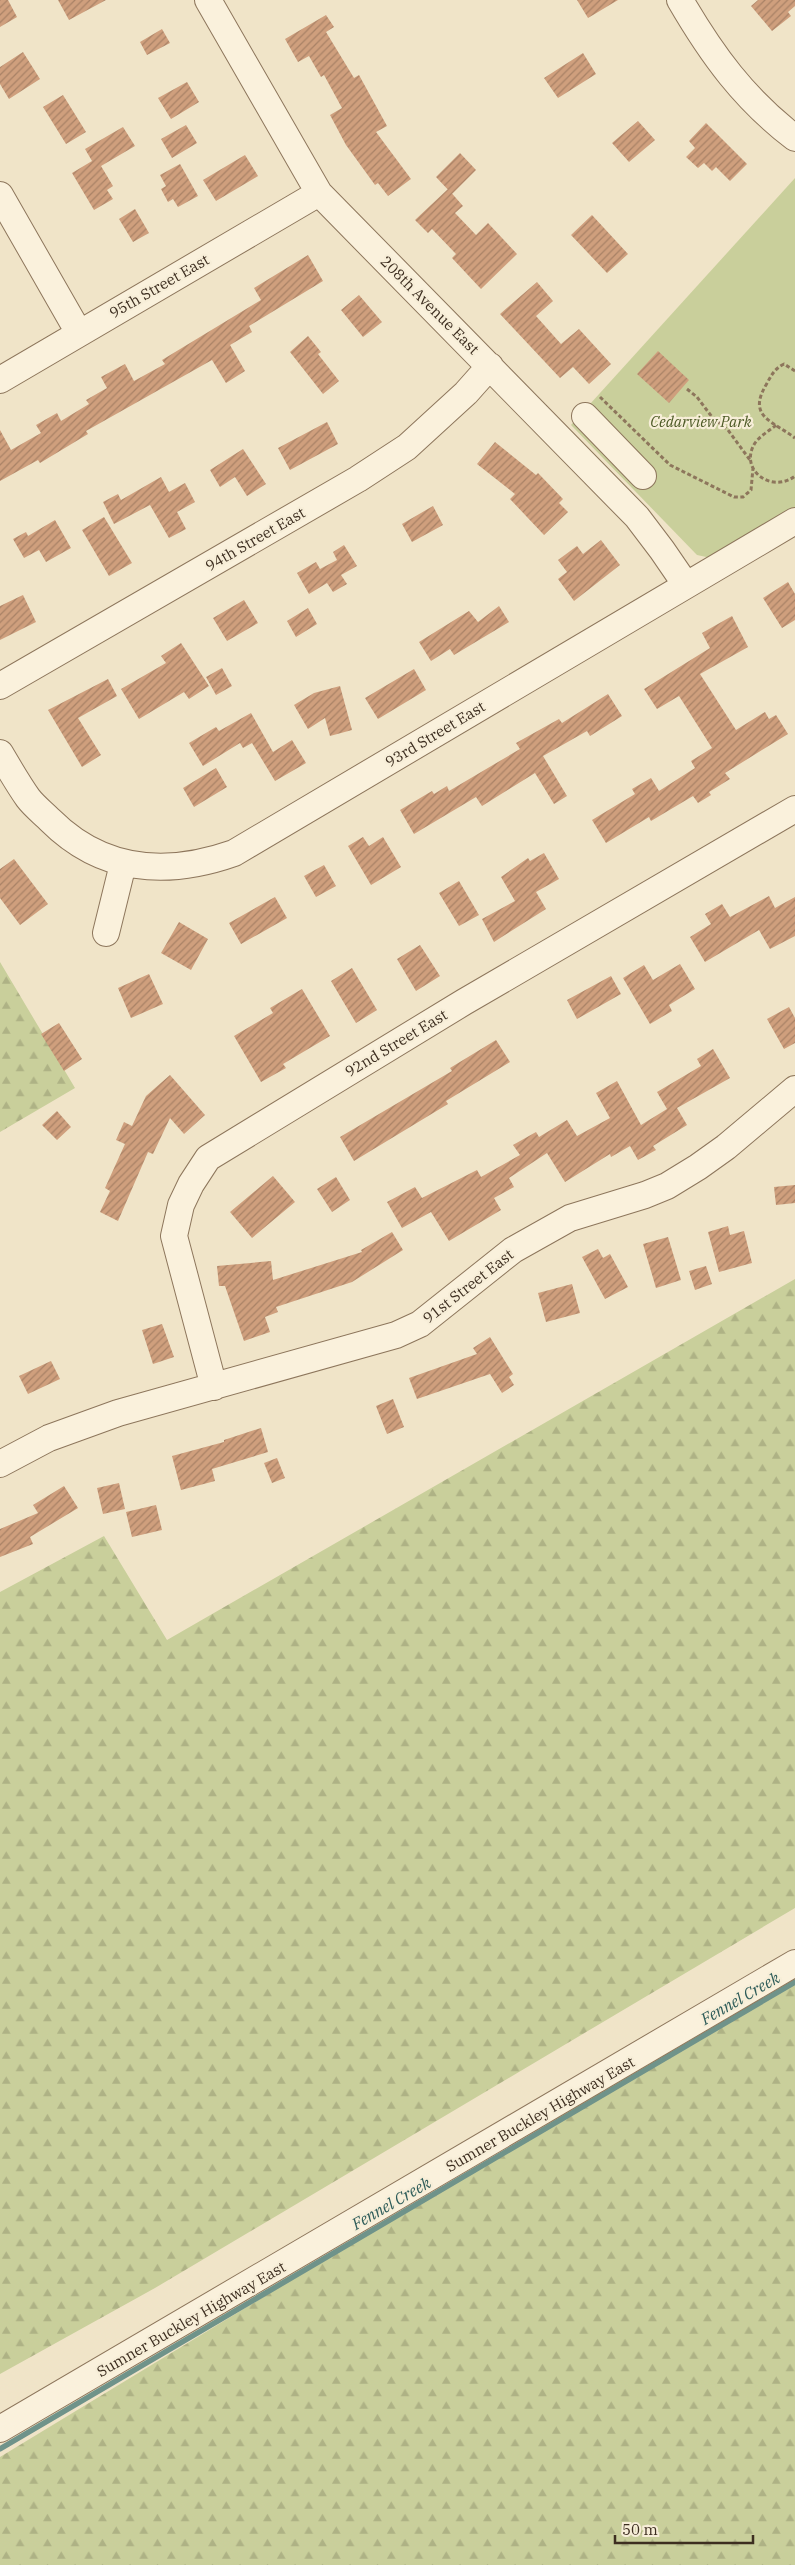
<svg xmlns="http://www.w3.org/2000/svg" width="795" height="2565" viewBox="0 0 795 2565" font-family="'IBM Plex Serif',serif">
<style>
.forest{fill:url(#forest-firs)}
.green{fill:#c9cf9b}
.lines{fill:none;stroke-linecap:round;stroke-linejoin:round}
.stream{stroke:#6f938a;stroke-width:5.5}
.building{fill:url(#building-hatch)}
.minor-casing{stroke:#8d765c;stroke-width:28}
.path{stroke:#8d765c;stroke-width:3;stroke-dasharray:4 2.5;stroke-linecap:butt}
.minor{stroke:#faf1dc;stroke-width:26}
.labels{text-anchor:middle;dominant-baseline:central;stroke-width:4.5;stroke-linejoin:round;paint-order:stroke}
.street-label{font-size:15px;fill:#3d2e20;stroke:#f7eed8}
.park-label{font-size:15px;font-style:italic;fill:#4d5a26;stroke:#f7eed8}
.water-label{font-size:16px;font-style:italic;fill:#2f5d5a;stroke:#f7eed8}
</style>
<defs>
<pattern id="forest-firs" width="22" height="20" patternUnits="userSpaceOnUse" patternTransform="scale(1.25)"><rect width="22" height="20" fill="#c9cf9b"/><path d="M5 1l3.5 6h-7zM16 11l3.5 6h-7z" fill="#aeb285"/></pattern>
<pattern id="building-hatch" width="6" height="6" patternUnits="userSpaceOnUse" patternTransform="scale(1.25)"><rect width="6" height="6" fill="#cf9f7d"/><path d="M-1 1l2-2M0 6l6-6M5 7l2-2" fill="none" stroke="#a98266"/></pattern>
</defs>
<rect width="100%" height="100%" fill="#f0e4c8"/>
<path class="forest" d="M0,962L75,1088L0,1132Z
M795,1279V1908L155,2288L0,2374V1592L104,1536L167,1640Z
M795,1974V2565H0V2457Z"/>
<path class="green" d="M795,178V508L711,558L697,555L571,425Z"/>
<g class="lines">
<path class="stream" d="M0,2449L795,1982"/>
</g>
<path class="building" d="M0,0H8L17,17L0,27Z
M58,0H106L69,20Z
M577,0H618L588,18Z
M758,0H795V6L788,12L791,16L772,31L751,6Z
M326,15L334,27L326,32L354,78L359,75L387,126L376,132L411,179L388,196L378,183L375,185L346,145L330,115L342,108L324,75L321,77L309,56L298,62L285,39Z
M162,29L170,43L147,55L140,42Z
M23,52L40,79L9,99L0,84V67Z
M583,53L596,74L558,98L544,78Z
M187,82L199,102L171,119L158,98Z
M63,95L86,132L66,144L43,107Z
M638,121L655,140L629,162L612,143Z
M706,123L747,164L730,181L716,167L712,171L704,163L698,168L686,157L695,148L689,141Z
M186,125L197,143L172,158L161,139Z
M123,127L135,146L101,166L113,186L107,190L113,199L94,210L72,173L92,161L85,149Z
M460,153L476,170L452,194L436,177Z
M245,155L258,176L216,201L203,180Z
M180,164L198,196L178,207L173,199L168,202L161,189L166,186L160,175Z
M448,189L463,206L455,213L476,235L488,223L517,254L481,289L452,258L456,254L432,229L428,233L415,220Z
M135,209L149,233L133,242L119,219Z
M592,215L628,254L607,273L571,235Z
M308,255L323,281L249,326L252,332L230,345L245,371L226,383L212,360L86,431L88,434L40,463L38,460L0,481V430L11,450L41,433L36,425L57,413L61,421L89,404L86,400L107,388L101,377L125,364L134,381L165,364L162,360L261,300L254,288Z
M537,282L553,301L536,316L561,344L579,329L611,364L589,384L573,367L560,378L500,314Z
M359,295L382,322L363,337L341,310Z
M308,336L321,352L318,354L339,381L323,394L290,352Z
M658,351L689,380L669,403L637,374Z
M327,422L338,444L290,470L278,448Z
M495,442L536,475L538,473L563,499L559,503L568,512L544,535L510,499L515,494L477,464Z
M243,449L266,484L247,496L235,477L220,487L210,470Z
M161,477L169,492L185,483L195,502L177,512L186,529L169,538L150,505L114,524L103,502L118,494L121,500Z
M433,506L443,525L412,542L402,524Z
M104,517L132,563L109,576L82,530Z
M55,520L71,548L46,562L39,550L24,558L13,539L26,532L28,536Z
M601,540L620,565L574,601L558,579L567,572L558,560L577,546L583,554Z
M344,545L357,566L341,575L347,584L333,592L327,583L309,594L297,573L316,562L320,569L337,560L333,552Z
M788,582L795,594V620L782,628L763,598Z
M23,595L36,622L0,640V606Z
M244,600L258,623L227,641L213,618Z
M499,606L509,622L454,655L450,649L431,661L419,642L469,611L478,622Z
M308,608L317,624L296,637L287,621Z
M732,616L748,647L700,674L736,730L765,712L769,719L776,715L788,734L725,773L730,779L709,792L711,795L698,803L693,796L651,821L649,817L606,843L592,820L635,794L632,789L651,778L659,791L695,768L691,761L712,748L679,696L657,709L644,689L710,648L702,633Z
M181,643L209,686L189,699L184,692L139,719L121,689L166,663L161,656Z
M222,668L232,686L216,695L206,677Z
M414,669L426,690L378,719L365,698Z
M108,679L117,696L78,718L101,755L82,767L48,710Z
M340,686L352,730L330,736L325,718L308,729L294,705L314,693Z
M608,694L622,716L590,736L587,731L543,756L567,796L554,804L535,773L482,806L476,797L414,834L400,810L432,791L434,794L447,786L449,791L520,749L516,743L559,719L562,723Z
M251,713L273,752L292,740L306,763L275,781L252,743L243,748L240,743L203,766L189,743L216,727L219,731Z
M216,768L227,787L194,807L183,788Z
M363,837L369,846L383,837L401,867L371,885L348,846Z
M544,853L559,879L536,892L546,909L494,942L482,919L515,901L501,877L528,858L530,861Z
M14,859L48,904L20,925L0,898V869Z
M324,865L336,886L316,897L304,876Z
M459,881L479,915L459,926L439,893Z
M769,896L775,908L795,897V936L770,949L759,930L705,962L690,937L711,924L705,914L722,904L730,917Z
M275,897L287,918L241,944L229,923Z
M179,922L208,939L191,970L161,953Z
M420,945L440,976L416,991L397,959Z
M680,964L695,989L669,1005L672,1011L650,1024L623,978L644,965L653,980Z
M352,968L377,1010L356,1023L331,981Z
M149,974L163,1004L131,1018L118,988Z
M611,976L621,994L577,1019L567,1000Z
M302,989L330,1036L283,1064L286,1068L261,1082L234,1036L273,1013L270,1008Z
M789,1007L795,1018V1043L784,1049L767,1019Z
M59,1023L82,1059L64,1071L41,1034Z
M496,1040L510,1062L446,1101L448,1104L354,1161L340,1137L452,1071L450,1068Z
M713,1049L730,1078L677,1108L687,1125L653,1146L656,1150L638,1160L630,1146L611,1157L610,1154L565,1182L547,1153L509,1178L514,1187L494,1198L501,1210L449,1241L431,1212L402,1228L387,1202L415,1187L422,1198L477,1170L481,1177L520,1155L513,1145L536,1132L539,1137L567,1120L577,1136L610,1118L596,1093L617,1081L641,1125L667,1109L657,1092L701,1066L697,1059Z
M170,1075L205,1115L184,1134L170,1118L153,1154L148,1152L118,1221L100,1212L110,1191L105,1188L125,1144L116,1140L124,1122L132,1126L146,1096Z
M57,1111L71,1127L57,1140L42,1125Z
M273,1176L295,1202L252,1238L230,1212Z
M336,1177L350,1200L332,1212L317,1189Z
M795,1185V1203L776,1205L774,1187Z
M728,1226L730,1235L744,1231L752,1263L719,1272L708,1232Z
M392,1232L403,1250L352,1282L276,1307L278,1312L265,1317L270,1332L244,1341L225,1286H219L217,1266L271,1261L273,1280L362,1252L361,1250Z
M668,1237L681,1280L656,1288L643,1244Z
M598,1249L603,1258L610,1254L628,1287L605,1299L582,1257Z
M706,1266L712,1284L695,1290L689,1271Z
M572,1284L580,1313L546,1322L538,1293Z
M162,1324L174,1357L153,1364L142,1330Z
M490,1337L513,1374L509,1377L514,1385L502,1393L490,1374L417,1399L409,1378L477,1354L473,1348Z
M51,1361L60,1379L28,1394L19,1376Z
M393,1399L404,1427L387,1434L376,1406Z
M261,1428L268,1452L212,1469L215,1481L181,1490L172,1456L224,1442V1440Z
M277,1458L285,1478L272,1483L264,1463Z
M119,1483L125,1509L103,1514L97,1488Z
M64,1486L78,1508L30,1537L33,1544L0,1557V1529L38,1513L33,1505Z
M156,1505L162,1530L132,1537L126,1512Z"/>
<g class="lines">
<defs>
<path id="minor" d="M208,0L319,193L637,517L662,550L686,585
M680,0C712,55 744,99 795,138
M0,195L79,333
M0,380L319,193
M585,416L643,476
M0,686L358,479L407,447L466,393L490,366
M0,753C9,768 18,784 28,798C34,806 43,813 50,820C102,872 166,877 234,853L795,521
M106,933L123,864
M214,1387L174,1236L181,1205L191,1184L208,1158L464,1002L795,809
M0,1464L49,1438L118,1413L396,1335L420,1324L513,1250L570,1218L645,1195L667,1186L698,1167L726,1147L795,1089
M0,2429L795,1963"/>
</defs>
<use href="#minor" class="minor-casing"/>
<path class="path" d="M795,371L784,364C774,369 771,376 766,385C747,417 773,421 795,438
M687,389L697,397L712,417L728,430L750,460
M600,397L670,465L734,497H743L751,490L753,468
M776,425C769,431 760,436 755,443C738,470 772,494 795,476"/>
<use href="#minor" class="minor"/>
</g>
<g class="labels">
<g class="street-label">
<text transform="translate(159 286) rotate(-30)">95th Street East</text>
<text transform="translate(430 305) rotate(45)">208th Avenue East</text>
<text transform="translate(255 539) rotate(-30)">94th Street East</text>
<text transform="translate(435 734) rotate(-31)">93rd Street East</text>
<text transform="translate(396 1043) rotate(-31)">92nd Street East</text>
<text transform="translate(468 1286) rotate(-38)">91st Street East</text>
<text transform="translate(540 2114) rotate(-30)">Sumner Buckley Highway East</text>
<text transform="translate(191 2319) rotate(-30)">Sumner Buckley Highway East</text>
</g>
<g class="park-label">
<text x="701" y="421">Cedarview Park</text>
</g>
<g class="water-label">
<text transform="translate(740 1998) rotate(-30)">Fennel Creek</text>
<text transform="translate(391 2203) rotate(-30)">Fennel Creek</text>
</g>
</g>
<path d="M615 2535v8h138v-8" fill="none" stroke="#3d2e20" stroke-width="2.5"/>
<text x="622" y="2535" font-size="15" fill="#3d2e20" stroke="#f7eed8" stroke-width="4" paint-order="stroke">50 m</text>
</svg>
